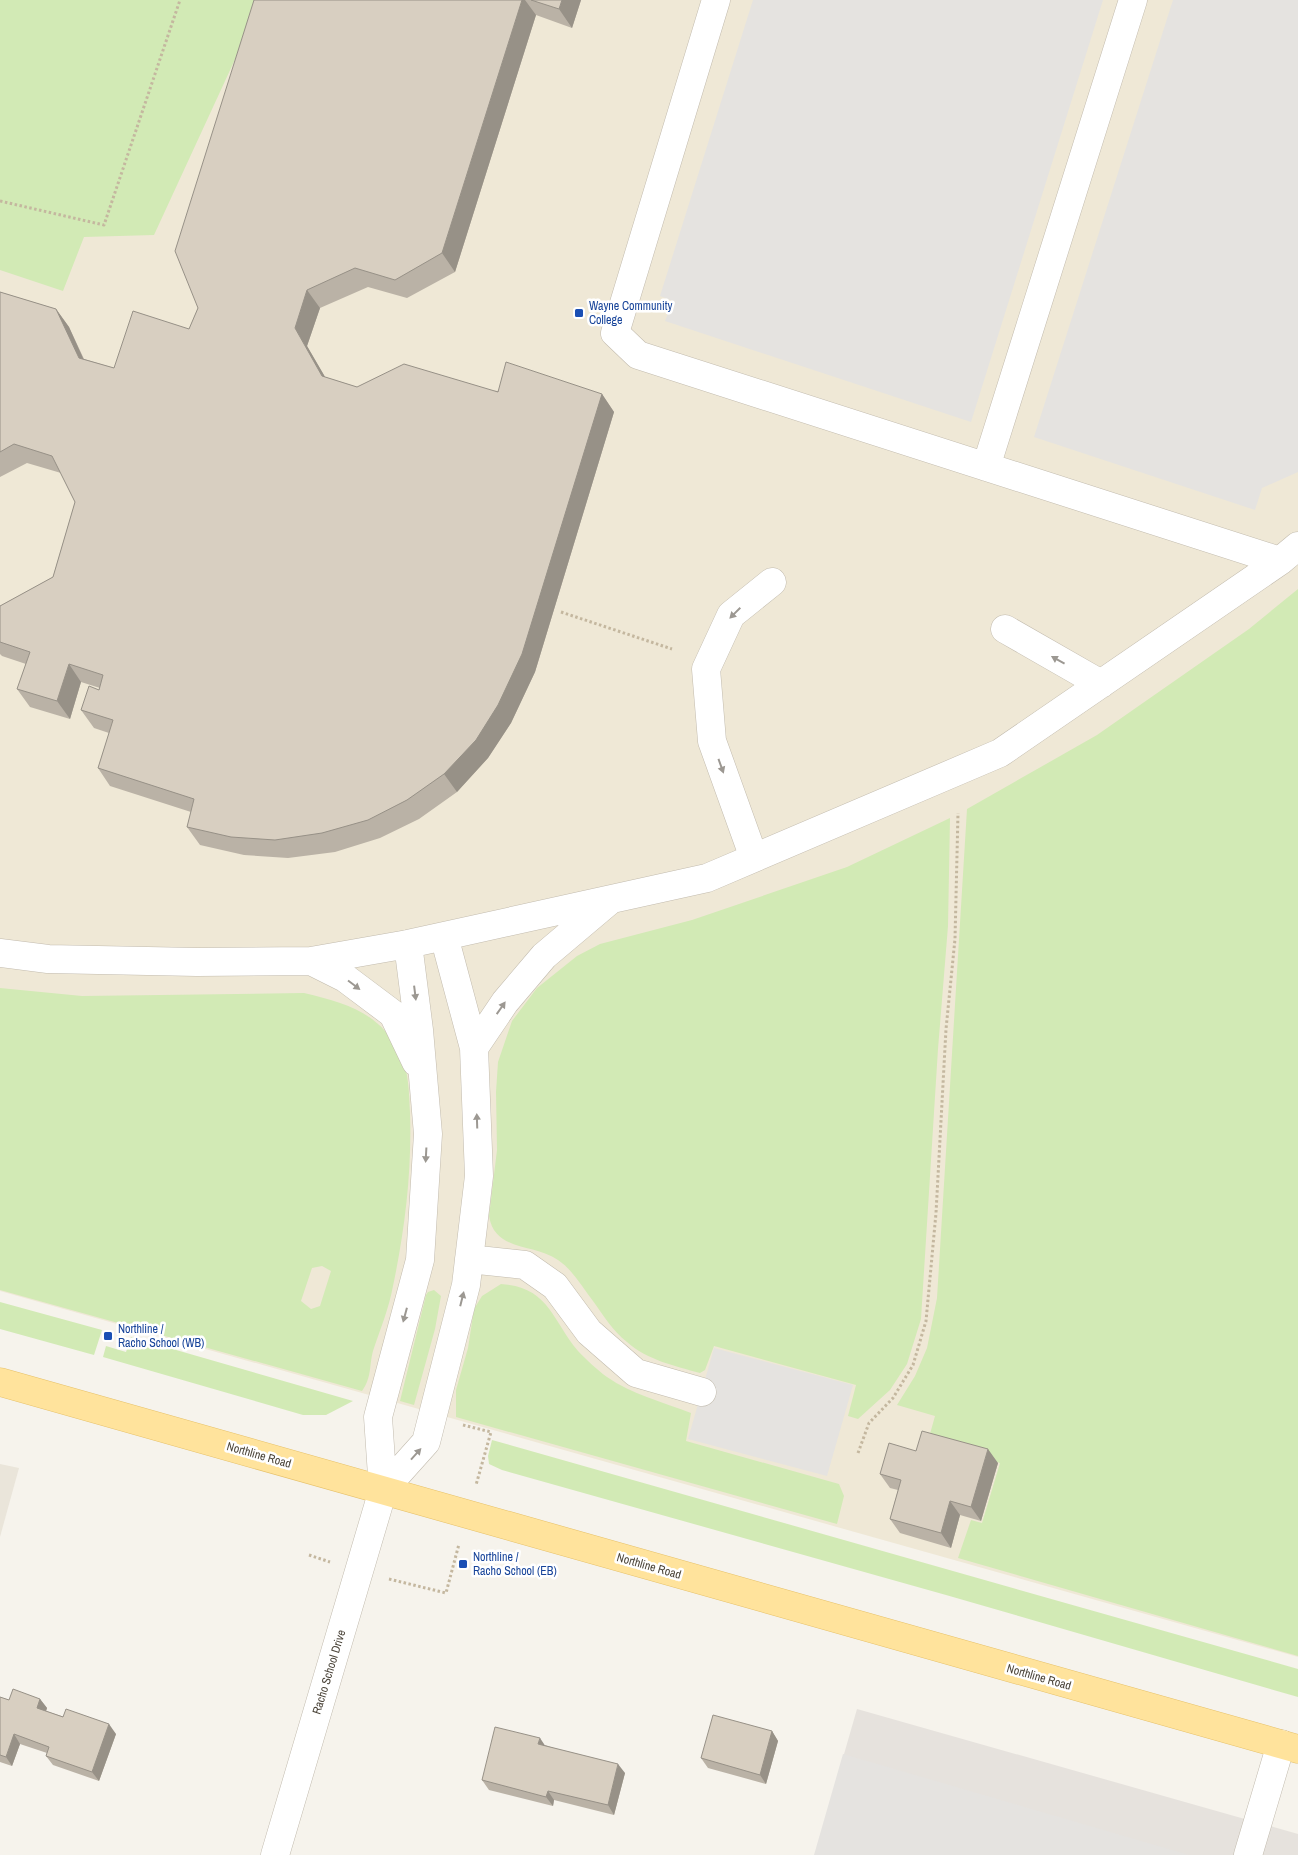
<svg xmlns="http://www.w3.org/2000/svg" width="1298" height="1855" viewBox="0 0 1298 1855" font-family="'Archivo Narrow',sans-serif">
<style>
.residential{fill:#eae5da}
.industrial{fill:#e6e2dd}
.education{fill:#efe8d6}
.green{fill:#d2eab5;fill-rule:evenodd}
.parking{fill:#e5e3e0}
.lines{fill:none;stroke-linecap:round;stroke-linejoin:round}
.minor-casing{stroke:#c2bbae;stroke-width:29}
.major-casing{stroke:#e6c16a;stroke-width:29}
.path{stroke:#c4b79f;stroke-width:3;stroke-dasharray:2.5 2.5;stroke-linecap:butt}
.minor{stroke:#fff;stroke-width:28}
.major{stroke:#ffe39c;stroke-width:28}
.wall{fill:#bab2a6}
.shaded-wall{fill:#979187}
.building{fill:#d8cfc1;stroke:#979187}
.oneway{fill:#9c9892}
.transit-dot{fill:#1a4fb4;stroke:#fff;stroke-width:2}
.labels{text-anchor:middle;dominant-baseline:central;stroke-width:5;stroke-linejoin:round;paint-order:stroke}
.transit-label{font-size:12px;fill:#164399;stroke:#fff;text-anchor:start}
.street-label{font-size:12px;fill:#4b4439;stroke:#fff}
</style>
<rect width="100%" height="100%" fill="#f6f3ec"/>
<path class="residential" d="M0,1464L19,1468L0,1537Z"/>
<path class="industrial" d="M857,1709L1298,1834V1855H815Z"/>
<path class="education" d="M0,0H1298V1657L0,1291Z"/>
<path class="green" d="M0,0H254L255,16L154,235L84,237L63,291L0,270Z
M1298,589V1656L958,1558L971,1520L982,1523L1000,1463L928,1441L935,1416L897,1405L915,1376L927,1348L937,1298L967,809L1097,735L1249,629Z
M950,818L948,926L938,1049L921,1319L907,1364L890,1390L858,1419L848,1416L856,1385L714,1346L705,1370L700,1373C675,1366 647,1360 627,1342C613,1331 603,1315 593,1301C582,1287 573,1270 558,1260C533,1243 495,1252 489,1216L497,1150L496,1092L498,1062L512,1021L537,988L577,956L600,944L692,920L847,867Z
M0,988L82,996L304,993C346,1003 379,1012 400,1053C409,1071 409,1093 410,1113C412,1171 405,1229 393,1286C389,1308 380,1330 373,1351C369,1366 372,1377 362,1391L0,1290ZM322,1266L331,1271L320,1306L311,1309L301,1301L312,1268Z
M501,1284C549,1287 552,1320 578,1351C586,1359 597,1370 607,1377C631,1394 663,1402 691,1413L686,1441L839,1484L844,1496L837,1524L456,1417V1390L468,1348L474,1309L482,1296Z
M434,1290L441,1296L435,1329L414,1405L400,1401L426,1295L428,1292Z
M0,1302L102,1330L94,1355L0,1329Z
M131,1337L353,1401L326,1415H303L103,1357L106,1346L126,1352Z
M492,1440L1298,1669V1697L946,1595L502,1470L489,1464L488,1456Z"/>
<path class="parking" d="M753,0H1103L971,422L665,321L673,301L660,296Z
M1173,0H1298V472L1262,488L1255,510L1034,437Z
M714,1348L853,1385L827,1476L688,1439Z
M843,1754L1189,1855H814Z"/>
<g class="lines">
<defs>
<path id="minor" d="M716,0L615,333L638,355L1280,561
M986,467L1133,0
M1005,629L1101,684
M754,858L712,741L706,669L731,615L772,582
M0,953L48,959L197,962L311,961L408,944L707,878L1000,753L1280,561L1298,546
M311,961L345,978L393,1014L416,1062
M474,1048L505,1002L544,956L608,902
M469,1259L525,1265L555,1286L589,1332L636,1373L702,1392
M383,1490L426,1442L466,1285L479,1176L474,1048L444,936
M275,1855L383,1490L378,1417L420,1260L428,1134L419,1030L408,944
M1248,1855L1281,1744"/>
<path id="major" d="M0,1382L1298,1749"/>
</defs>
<use href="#minor" class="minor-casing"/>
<use href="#major" class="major-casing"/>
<path class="path" d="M0,201L104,225L180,0
M561,612L672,649
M463,1425L491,1432L476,1485
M858,1453L869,1423L893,1398L913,1365L926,1321L936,1213L946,1029L955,939L958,813
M309,1555L330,1562
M389,1579L446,1593L459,1544"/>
<use href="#minor" class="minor"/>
<use href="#major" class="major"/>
</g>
<path class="wall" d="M254,0H581L572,28L536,15L455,272L407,298L368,287L320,308L307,346L325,377L357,387L602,394L614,412L535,672L511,723L488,758L457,792L419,819L380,838L335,852L288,858L244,855L200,845L187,827L191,812L110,786L98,768L109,733L94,728L81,710L99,690L100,688L81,682L70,719L30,707L17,689L26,664L2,656L0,654V606L53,577L75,502L61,473L27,463L0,477V292L56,309L69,327L84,359L114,368L189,329L198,308Z
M916,1451L998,1463L981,1521L960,1515L951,1548L900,1533L890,1519L898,1490L890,1488L880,1474Z
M0,1697L9,1700L40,1699L47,1708L46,1711L116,1734L99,1781L53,1765L46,1756L47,1753L20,1744L12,1766L0,1762Z
M772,1731L778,1741L766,1784L708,1768L701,1758Z
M545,1745L625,1773L614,1815L554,1800L553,1806L489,1790L482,1780Z"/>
<path class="shaded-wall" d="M522,0H525L536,15L455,272L442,253Z
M562,0H581L572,28L559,9Z
M307,290L320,308L307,346L335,394L322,376L295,328Z
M56,309L69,327L91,376L79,358Z
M602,394L614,412L535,672L511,723L488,758L457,792L444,774Z
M69,664L81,682L70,719L57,701Z
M988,1449L998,1463L981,1521L971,1507Z
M950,1501L960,1515L951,1548L941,1533Z
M40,1699L47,1708L44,1717L37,1708Z
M109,1724L116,1734L99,1781L92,1772Z
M772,1731L778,1741L766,1784L760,1775Z
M14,1734L20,1744L12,1766L6,1757Z
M540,1738L546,1747L538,1744Z
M618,1764L625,1773L614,1815L608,1805Z
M548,1791L554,1800L553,1806L546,1797Z"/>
<path class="building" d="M254,0H522L442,253L395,280L355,268L307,290L295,328L322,376L357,387L404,364L498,392L506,362L602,394L522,654L498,705L476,740L444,774L407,800L368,820L322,833L275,840L231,837L187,827L194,799L98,768L113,720L81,710L89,686L99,690L103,675L69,664L57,701L17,689L30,652L0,642V606L53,577L75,502L52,456L14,444L0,452V292L56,309L79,358L114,368L133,311L189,329L198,308L175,251Z
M531,0H562L559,9Z
M922,1431L988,1449L971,1507L950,1501L941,1533L890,1519L901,1480L880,1474L889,1443L916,1451Z
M13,1689L40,1699L37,1708L63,1717L66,1709L109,1724L92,1772L46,1756L49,1747L14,1734L6,1757L0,1755V1697L9,1700Z
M713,1715L772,1731L760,1775L701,1758Z
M495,1727L540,1738L538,1744L618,1764L608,1805L548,1791L546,1797L482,1780Z"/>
<defs><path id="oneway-solid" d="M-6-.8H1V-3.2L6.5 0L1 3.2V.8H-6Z" transform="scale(1.25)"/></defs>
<g class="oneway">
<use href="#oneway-solid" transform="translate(735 613) rotate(135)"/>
<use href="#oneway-solid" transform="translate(1058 660) rotate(-151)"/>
<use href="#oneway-solid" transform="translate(721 766) rotate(70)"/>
<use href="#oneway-solid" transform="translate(354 985) rotate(37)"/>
<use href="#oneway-solid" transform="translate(415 993) rotate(83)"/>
<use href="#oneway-solid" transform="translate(501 1008) rotate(-55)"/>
<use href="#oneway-solid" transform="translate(477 1121) rotate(-92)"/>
<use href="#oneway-solid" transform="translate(426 1155) rotate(93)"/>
<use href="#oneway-solid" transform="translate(462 1299) rotate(-76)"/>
<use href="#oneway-solid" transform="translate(405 1315) rotate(105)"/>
<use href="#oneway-solid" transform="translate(416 1454) rotate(-48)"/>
</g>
<g class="transit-dot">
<rect x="574" y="308" width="10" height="10" rx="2.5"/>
<rect x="103" y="1331" width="10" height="10" rx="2.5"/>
<rect x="458" y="1559" width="10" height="10" rx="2.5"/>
</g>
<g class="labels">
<g class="transit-label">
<text x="589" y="306">Wayne Community<tspan x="589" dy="14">College</tspan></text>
<text x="118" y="1329">Northline /<tspan x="118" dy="14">Racho School (WB)</tspan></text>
<text x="473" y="1557">Northline /<tspan x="473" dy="14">Racho School (EB)</tspan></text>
</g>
<g class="street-label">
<text transform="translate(259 1455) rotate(16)">Northline Road</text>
<text transform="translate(649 1566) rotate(16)">Northline Road</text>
<text transform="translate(329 1672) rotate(-73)">Racho School Drive</text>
<text transform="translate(1039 1677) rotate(16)">Northline Road</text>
</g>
</g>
</svg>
